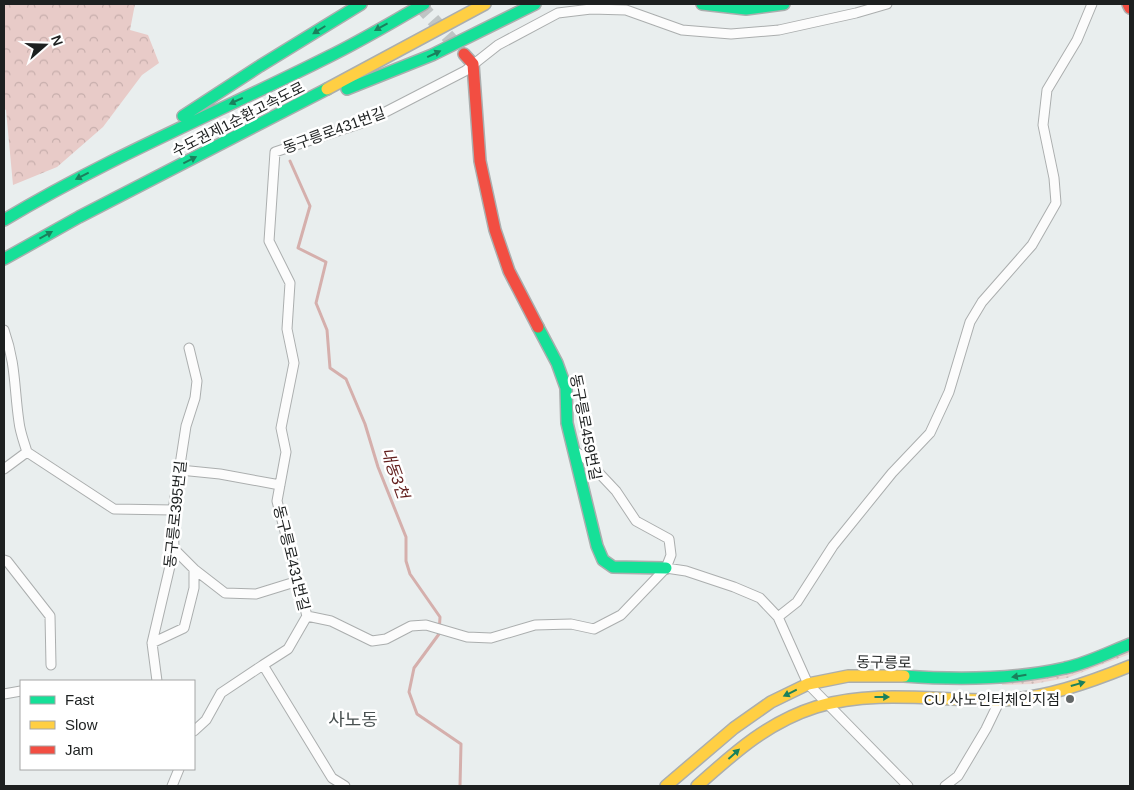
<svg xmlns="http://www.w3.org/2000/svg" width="1134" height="790" viewBox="0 0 1134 790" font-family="Arial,'Noto Sans KR',sans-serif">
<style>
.green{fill:url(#green-dots)}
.forest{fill:url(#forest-crowns)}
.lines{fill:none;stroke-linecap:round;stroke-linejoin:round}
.stream{stroke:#d5afac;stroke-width:3}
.secondary-tunnel{stroke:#c0c5c5;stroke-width:14;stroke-dasharray:14 7;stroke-linecap:butt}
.street-casing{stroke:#abaeae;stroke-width:11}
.fast-casing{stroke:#abaeae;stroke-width:14}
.slow-casing{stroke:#abaeae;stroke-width:14}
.jam-casing{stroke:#abaeae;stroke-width:14}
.street{stroke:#fcfcfc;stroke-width:9}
.fast{stroke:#16e098;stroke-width:11}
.slow{stroke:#ffcf43;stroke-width:11}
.jam{stroke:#f24e42;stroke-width:11}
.oneway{fill:#1a805c}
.poi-dot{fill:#646868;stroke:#fff;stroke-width:2}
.labels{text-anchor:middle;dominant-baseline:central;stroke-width:5;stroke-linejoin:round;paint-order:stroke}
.street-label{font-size:15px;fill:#1d2020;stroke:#fff}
.poi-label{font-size:15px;fill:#1d2020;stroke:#fff;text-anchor:end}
.water-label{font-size:16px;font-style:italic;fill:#621e1c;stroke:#fff}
.quarter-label{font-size:18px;fill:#495151;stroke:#fff}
</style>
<defs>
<pattern id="green-dots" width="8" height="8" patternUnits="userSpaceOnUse" patternTransform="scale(1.25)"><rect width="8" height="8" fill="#ead5d2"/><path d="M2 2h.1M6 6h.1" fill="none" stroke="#c8b7b4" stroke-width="1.8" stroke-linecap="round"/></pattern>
<pattern id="forest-crowns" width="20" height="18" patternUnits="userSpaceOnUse" patternTransform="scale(1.25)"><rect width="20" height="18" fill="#e8cbc8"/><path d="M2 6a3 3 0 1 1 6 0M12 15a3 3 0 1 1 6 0" fill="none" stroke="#c7aeac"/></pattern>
</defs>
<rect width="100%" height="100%" fill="#e9eeee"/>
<path class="green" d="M1130,650V654L1067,678L1033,684L1002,685V684Z"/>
<path class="forest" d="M4,4H135L130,30L148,35L159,63L142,75L103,127L57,167L13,185L6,110L4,109Z"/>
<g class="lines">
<path class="stream" d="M290,161L310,206L298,248L326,262L316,303L327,330L330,368L346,379L365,424L378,467L406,537V561L410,574L440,617L439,634L414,668L409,692L417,714L461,744L460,786"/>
<path class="secondary-tunnel" d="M419,4L461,51"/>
<defs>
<path id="street" d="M4,330C16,364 14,388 19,422C20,432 24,442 27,452L114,509L173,510
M4,469L27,452
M180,470L220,474L280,485
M174,549L194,569L225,593L256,594L298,581
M4,560L7,561L50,616L51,665
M666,568L686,571L734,587L760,598L778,617L808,684L908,786
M307,616L331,621L372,641L386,639L411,626L426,625L467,637L491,638L535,625L571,624L594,629L621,615L666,568L671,555L669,539L636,521L616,491L583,456L574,451
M778,617L797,602L833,546L892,473L930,433L949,392L970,322L982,302L1032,245L1056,203L1054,178L1043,125L1047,90L1077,40L1092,4
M152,643L184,628L194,588V569
M157,681L152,643L174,549L173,510L186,426L195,398L197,381L189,348
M4,694L21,691
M194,731L206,720L221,693L263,665
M172,786L179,769
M345,786L332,778L263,665L288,649L307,616L277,501L286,452L281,428L294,363L287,329L290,283L269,241L275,152L368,121L465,71L498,45L558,13L591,9L626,10L682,30L731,34L779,30L856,13L887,4
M945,786L958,776L986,729L1000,700"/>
<path id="fast" d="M702,4L746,9L784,4
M347,89L432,55L535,4
M183,116L260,66L361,4
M4,220C109,157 219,112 328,57C361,41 392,22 424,4
M4,259L79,217L327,89
M538,327L557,363L566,388L567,423L597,546L603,560L613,567L666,568
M904,676C958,680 1012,680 1065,668C1086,664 1110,652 1130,644"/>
<path id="slow" d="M327,89L485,4
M666,786L734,728L771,702L808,684L848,676H904
M697,786C734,753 768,722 816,707C876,689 937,701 998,700C1043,699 1088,683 1130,666"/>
<path id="jam" d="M1128,4L1130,8
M464,54L473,64L480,161L495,230L509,271L538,327"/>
</defs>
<use href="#street" class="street-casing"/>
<use href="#fast" class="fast-casing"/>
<use href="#slow" class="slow-casing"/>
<use href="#jam" class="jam-casing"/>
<use href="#street" class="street"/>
<use href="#fast" class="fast"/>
<use href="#slow" class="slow"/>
<use href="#jam" class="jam"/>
</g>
<defs><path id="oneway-solid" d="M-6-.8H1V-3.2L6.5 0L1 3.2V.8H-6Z" transform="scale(1.25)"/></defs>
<g class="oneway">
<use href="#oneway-solid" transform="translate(381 27) rotate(151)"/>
<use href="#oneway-solid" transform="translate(319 30) rotate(148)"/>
<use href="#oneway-solid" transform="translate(434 54) rotate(-25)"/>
<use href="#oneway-solid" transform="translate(236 101) rotate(155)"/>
<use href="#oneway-solid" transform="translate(190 160) rotate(-27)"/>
<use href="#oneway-solid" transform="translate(82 176) rotate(153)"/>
<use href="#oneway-solid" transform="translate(46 235) rotate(-29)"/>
<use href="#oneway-solid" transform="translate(1019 676) rotate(171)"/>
<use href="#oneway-solid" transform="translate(1078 684) rotate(-16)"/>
<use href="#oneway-solid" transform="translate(790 693) rotate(154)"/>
<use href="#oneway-solid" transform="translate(882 697)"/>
<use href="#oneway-solid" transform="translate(734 754) rotate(-42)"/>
</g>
<circle class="poi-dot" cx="1070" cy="699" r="5"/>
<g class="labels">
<g class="street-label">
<text transform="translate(238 119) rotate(-27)">수도권제1순환고속도로</text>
<text transform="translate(334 130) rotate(-20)">동구릉로431번길</text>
<text transform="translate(586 427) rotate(79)">동구릉로459번길</text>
<text transform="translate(175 514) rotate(-84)">동구릉로395번길</text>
<text transform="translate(292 558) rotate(76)">동구릉로431번길</text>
<text transform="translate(884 662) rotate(1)">동구릉로</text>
</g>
<g class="poi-label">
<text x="1060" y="699">CU 사노인터체인지점</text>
</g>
<g class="water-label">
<text transform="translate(395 473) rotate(70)">내동3천</text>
</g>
<g class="quarter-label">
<text x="353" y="720">사노동</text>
</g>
</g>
<rect width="1134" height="790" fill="none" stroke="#1d2020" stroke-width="10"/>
<rect x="20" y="680" width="175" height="90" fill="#ffffff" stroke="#a5a6a6"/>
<rect x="30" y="696" width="25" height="8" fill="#16e098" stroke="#a5a6a6"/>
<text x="65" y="705" font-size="15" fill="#1d2020">Fast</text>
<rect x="30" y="721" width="25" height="8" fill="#ffcf43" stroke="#a5a6a6"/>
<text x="65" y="730" font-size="15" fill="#1d2020">Slow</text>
<rect x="30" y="746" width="25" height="8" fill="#f24e42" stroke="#a5a6a6"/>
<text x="65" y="755" font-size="15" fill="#1d2020">Jam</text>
<g transform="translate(45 45) rotate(70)" stroke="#ffffff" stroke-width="4" paint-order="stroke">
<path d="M0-4L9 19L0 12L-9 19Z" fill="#1d2020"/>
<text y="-8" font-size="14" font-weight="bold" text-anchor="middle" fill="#1d2020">N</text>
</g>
</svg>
